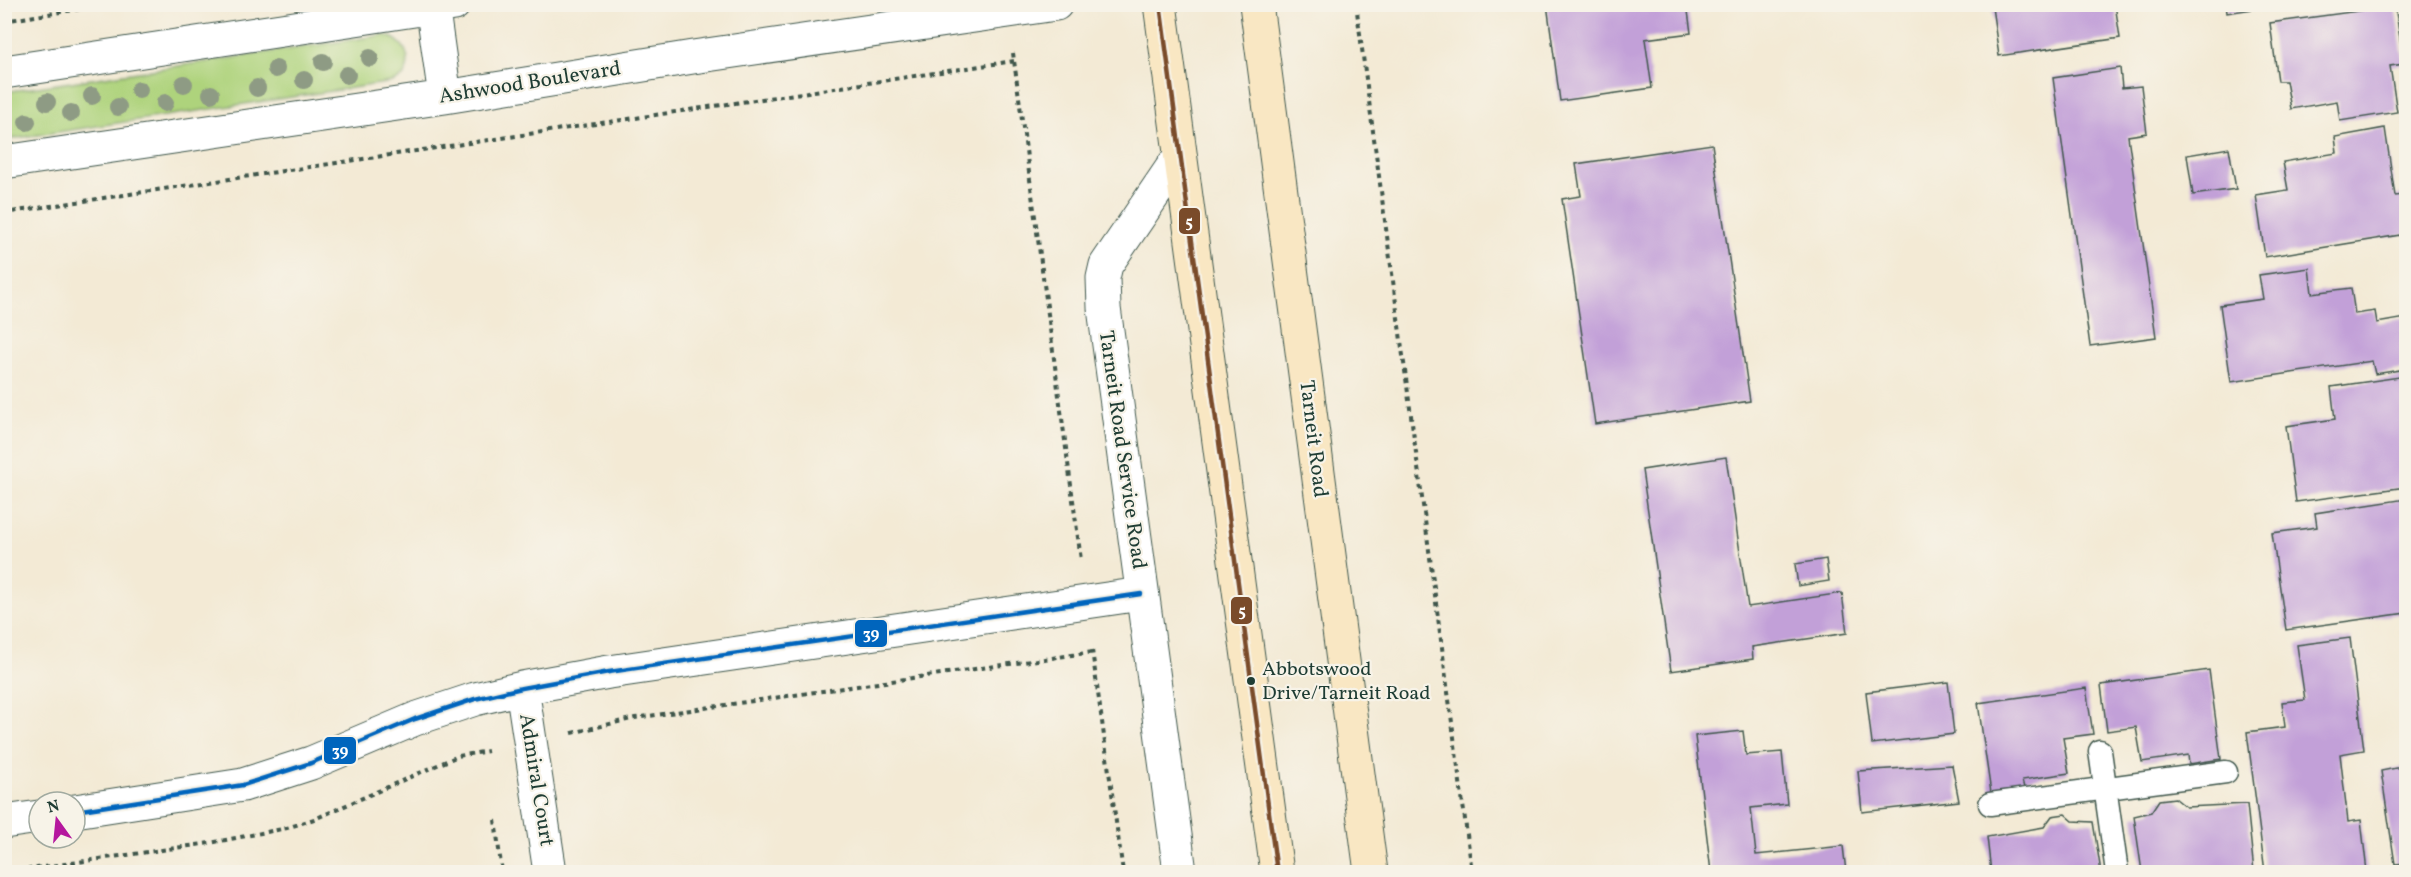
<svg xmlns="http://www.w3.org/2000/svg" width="2411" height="877" viewBox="0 0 2411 877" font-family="Vollkorn,serif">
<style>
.green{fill:#aed37c;stroke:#668858;stroke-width:1.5}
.building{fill:#c2a0d8}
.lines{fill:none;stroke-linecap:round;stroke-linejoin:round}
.lane-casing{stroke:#3f574c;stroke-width:25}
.street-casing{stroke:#3f574c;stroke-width:35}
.secondary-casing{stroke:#3f574c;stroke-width:35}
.path{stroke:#3f574c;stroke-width:4;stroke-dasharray:4.5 4.5;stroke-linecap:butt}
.lane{stroke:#fff;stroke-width:22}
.street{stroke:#fff;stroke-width:33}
.secondary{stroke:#f9e7c3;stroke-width:33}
.bus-1-casing{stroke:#f7f3e8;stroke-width:9}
.bus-2-casing{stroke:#f7f3e8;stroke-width:9}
.bus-1{stroke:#7a4b2a;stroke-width:4.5}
.bus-2{stroke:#0065bd;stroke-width:4.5}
.tree{fill:#8e9b84}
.bus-dot{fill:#1f3d34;stroke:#f7f3e8;stroke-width:2}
.labels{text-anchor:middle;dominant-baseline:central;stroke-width:4.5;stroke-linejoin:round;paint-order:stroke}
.bus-label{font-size:20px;fill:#1f3d34;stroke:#f7f3e8;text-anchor:start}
.street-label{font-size:21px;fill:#1f3d34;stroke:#f7f3e8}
.line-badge{stroke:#f7f3e8;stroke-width:2}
.badge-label{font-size:16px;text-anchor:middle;font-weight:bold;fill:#fff}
</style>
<rect width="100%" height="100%" fill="#f7f3e8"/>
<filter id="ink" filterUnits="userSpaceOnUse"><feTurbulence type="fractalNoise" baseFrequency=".0167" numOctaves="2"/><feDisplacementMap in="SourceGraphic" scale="12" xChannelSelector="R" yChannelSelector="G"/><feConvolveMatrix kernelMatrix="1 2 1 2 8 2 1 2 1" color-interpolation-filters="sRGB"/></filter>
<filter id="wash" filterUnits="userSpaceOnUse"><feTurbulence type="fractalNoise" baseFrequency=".008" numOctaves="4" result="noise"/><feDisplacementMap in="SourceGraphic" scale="24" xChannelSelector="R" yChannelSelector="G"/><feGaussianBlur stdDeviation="1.35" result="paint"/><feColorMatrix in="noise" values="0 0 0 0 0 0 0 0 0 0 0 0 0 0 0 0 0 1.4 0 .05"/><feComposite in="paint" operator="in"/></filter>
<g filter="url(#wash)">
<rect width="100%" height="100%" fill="#f3ead5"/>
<path class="green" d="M384,35C405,40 414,58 403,77L392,82L5,140V92Z"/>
<g id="blocks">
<path class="building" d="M1547,4H1687L1691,33L1645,39L1652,88L1560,101Z
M2009,4H2115L2120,38L1999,56L1992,7Z
M2226,4H2272V6L2227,13Z
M2395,6L2404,64L2390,66L2397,112L2340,121L2337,101L2291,109L2286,81H2278L2270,23Z
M2120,68L2122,88L2141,86L2147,133L2128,136L2156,337L2090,346L2053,78Z
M2385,128L2395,196L2404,195L2406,234L2265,257L2256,195L2288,190L2283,162L2337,153L2335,137Z
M1712,144L1750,401L1595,424L1562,199L1581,196L1576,164Z
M2229,148L2236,189L2193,195L2187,155Z
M2309,268L2312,293L2351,288L2355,314L2375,311L2377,323L2406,318V369L2375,374L2372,361L2231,382L2220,305L2263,299L2259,275Z
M2406,376V487L2296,502L2286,426L2335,419L2331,387Z
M1726,457L1748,607L1842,593L1847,633L1752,647L1753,659L1671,671L1642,470Z
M2406,499V613L2286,630L2272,533L2317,527L2315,513Z
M1826,559L1829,581L1798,586L1795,564Z
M2350,638L2364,750L2340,754L2348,822L2361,820L2367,872H2305V870L2265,872L2247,732L2285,727L2282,702L2305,700L2297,645Z
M2209,670L2221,759L2189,764L2188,755L2142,762L2136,727L2107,731L2101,685Z
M1948,682L1954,734L1872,744L1866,692Z
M2086,688L2093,734L2063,738L2069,773L2022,780L2024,788L1991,793L1978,703Z
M1743,731L1746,755L1782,752L1787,804L1751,808L1756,855L1843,846L1846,872H1711L1695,736Z
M1952,765L1959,801L1862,812L1858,771Z
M2406,766V863L2395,864L2381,771Z
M2175,798L2186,807L2247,804L2254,872H2142L2134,816L2151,812L2159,800Z
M2065,814L2073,821L2093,822L2101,872H1991L1987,837L2044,827L2052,816Z"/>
</g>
</g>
<g filter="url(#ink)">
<use href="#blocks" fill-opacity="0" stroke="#3f574c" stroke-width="1.5"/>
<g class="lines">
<defs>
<path id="lane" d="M2100,751L2117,872
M1990,804L2226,772"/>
<path id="street" d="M432,4L445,97
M4,72L454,4
M4,162L445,97L693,57L1056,4
M522,688L550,872
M75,811L243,785L311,763L415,719L475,699L522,688L609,672L1141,594
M4,822L39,817
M1180,872L1104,308L1103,278L1106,265L1180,156"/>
<path id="secondary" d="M1160,4L1277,872
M1256,4L1371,872"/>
</defs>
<use href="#lane" class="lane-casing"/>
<use href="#street" class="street-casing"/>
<use href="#secondary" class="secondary-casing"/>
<path class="path" d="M1356,4L1472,872
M4,21L111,4
M1013,53L1081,560
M4,213L1014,61
M1092,650L1123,872
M572,733L635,718L1093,652
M495,820L502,872
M9,872L210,843L287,828L317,818L458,756L488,751"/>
<use href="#lane" class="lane"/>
<use href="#street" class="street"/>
<use href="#secondary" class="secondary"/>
<defs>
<path id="bus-1" d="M1160,4L1277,872"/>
<path id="bus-2" d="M75,811L243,785L311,763L415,719L475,699L522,688L609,672L1141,594"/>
</defs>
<use href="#bus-1" class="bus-1-casing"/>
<use href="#bus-2" class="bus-2-casing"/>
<use href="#bus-1" class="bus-1"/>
<use href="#bus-2" class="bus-2"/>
</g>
<g class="tree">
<circle cx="370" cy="58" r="9"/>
<circle cx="323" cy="62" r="9"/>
<circle cx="276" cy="69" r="9"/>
<circle cx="347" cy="75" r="9"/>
<circle cx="304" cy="80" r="9"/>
<circle cx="184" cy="84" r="9"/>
<circle cx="257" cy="88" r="9"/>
<circle cx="139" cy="90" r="9"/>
<circle cx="211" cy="94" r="9"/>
<circle cx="92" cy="96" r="9"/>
<circle cx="47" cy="102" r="9"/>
<circle cx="165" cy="103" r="9"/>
<circle cx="118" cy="107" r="9"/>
<circle cx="71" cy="113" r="9"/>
<circle cx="27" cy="122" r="9"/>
</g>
</g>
<circle class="bus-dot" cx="1251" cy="681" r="5"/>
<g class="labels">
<g class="bus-label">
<text x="1262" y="670">Abbotswood<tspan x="1262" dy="24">Drive/Tarneit Road</tspan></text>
</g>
<g class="street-label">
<text transform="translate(530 83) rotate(-9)">Ashwood Boulevard</text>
<text transform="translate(1313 439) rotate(83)">Tarneit Road</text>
<text transform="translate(1122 450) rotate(82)">Tarneit Road Service Road</text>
<text transform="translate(536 780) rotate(81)">Admiral Court</text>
</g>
</g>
<g class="line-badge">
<rect x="1178" y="207" width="23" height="28" rx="6" fill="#7a4b2a"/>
<rect x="1230" y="596" width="23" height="29" rx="6" fill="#7a4b2a"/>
<rect x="854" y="619" width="34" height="29" rx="6" fill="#0065bd"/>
<rect x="323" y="736" width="34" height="29" rx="6" fill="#0065bd"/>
</g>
<g class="badge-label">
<text x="1189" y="227">5</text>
<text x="1242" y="616">5</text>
<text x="871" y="639">39</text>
<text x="340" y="756">39</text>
</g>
<rect width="2411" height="877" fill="none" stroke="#f7f3e8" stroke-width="24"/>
<g transform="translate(57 820) rotate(345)"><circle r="28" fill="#f7f3e8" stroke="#a1aaa0" stroke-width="1.5"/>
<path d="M0-4.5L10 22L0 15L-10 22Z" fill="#b5179e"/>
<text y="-9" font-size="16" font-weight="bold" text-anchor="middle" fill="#1f3d34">N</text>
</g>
</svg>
